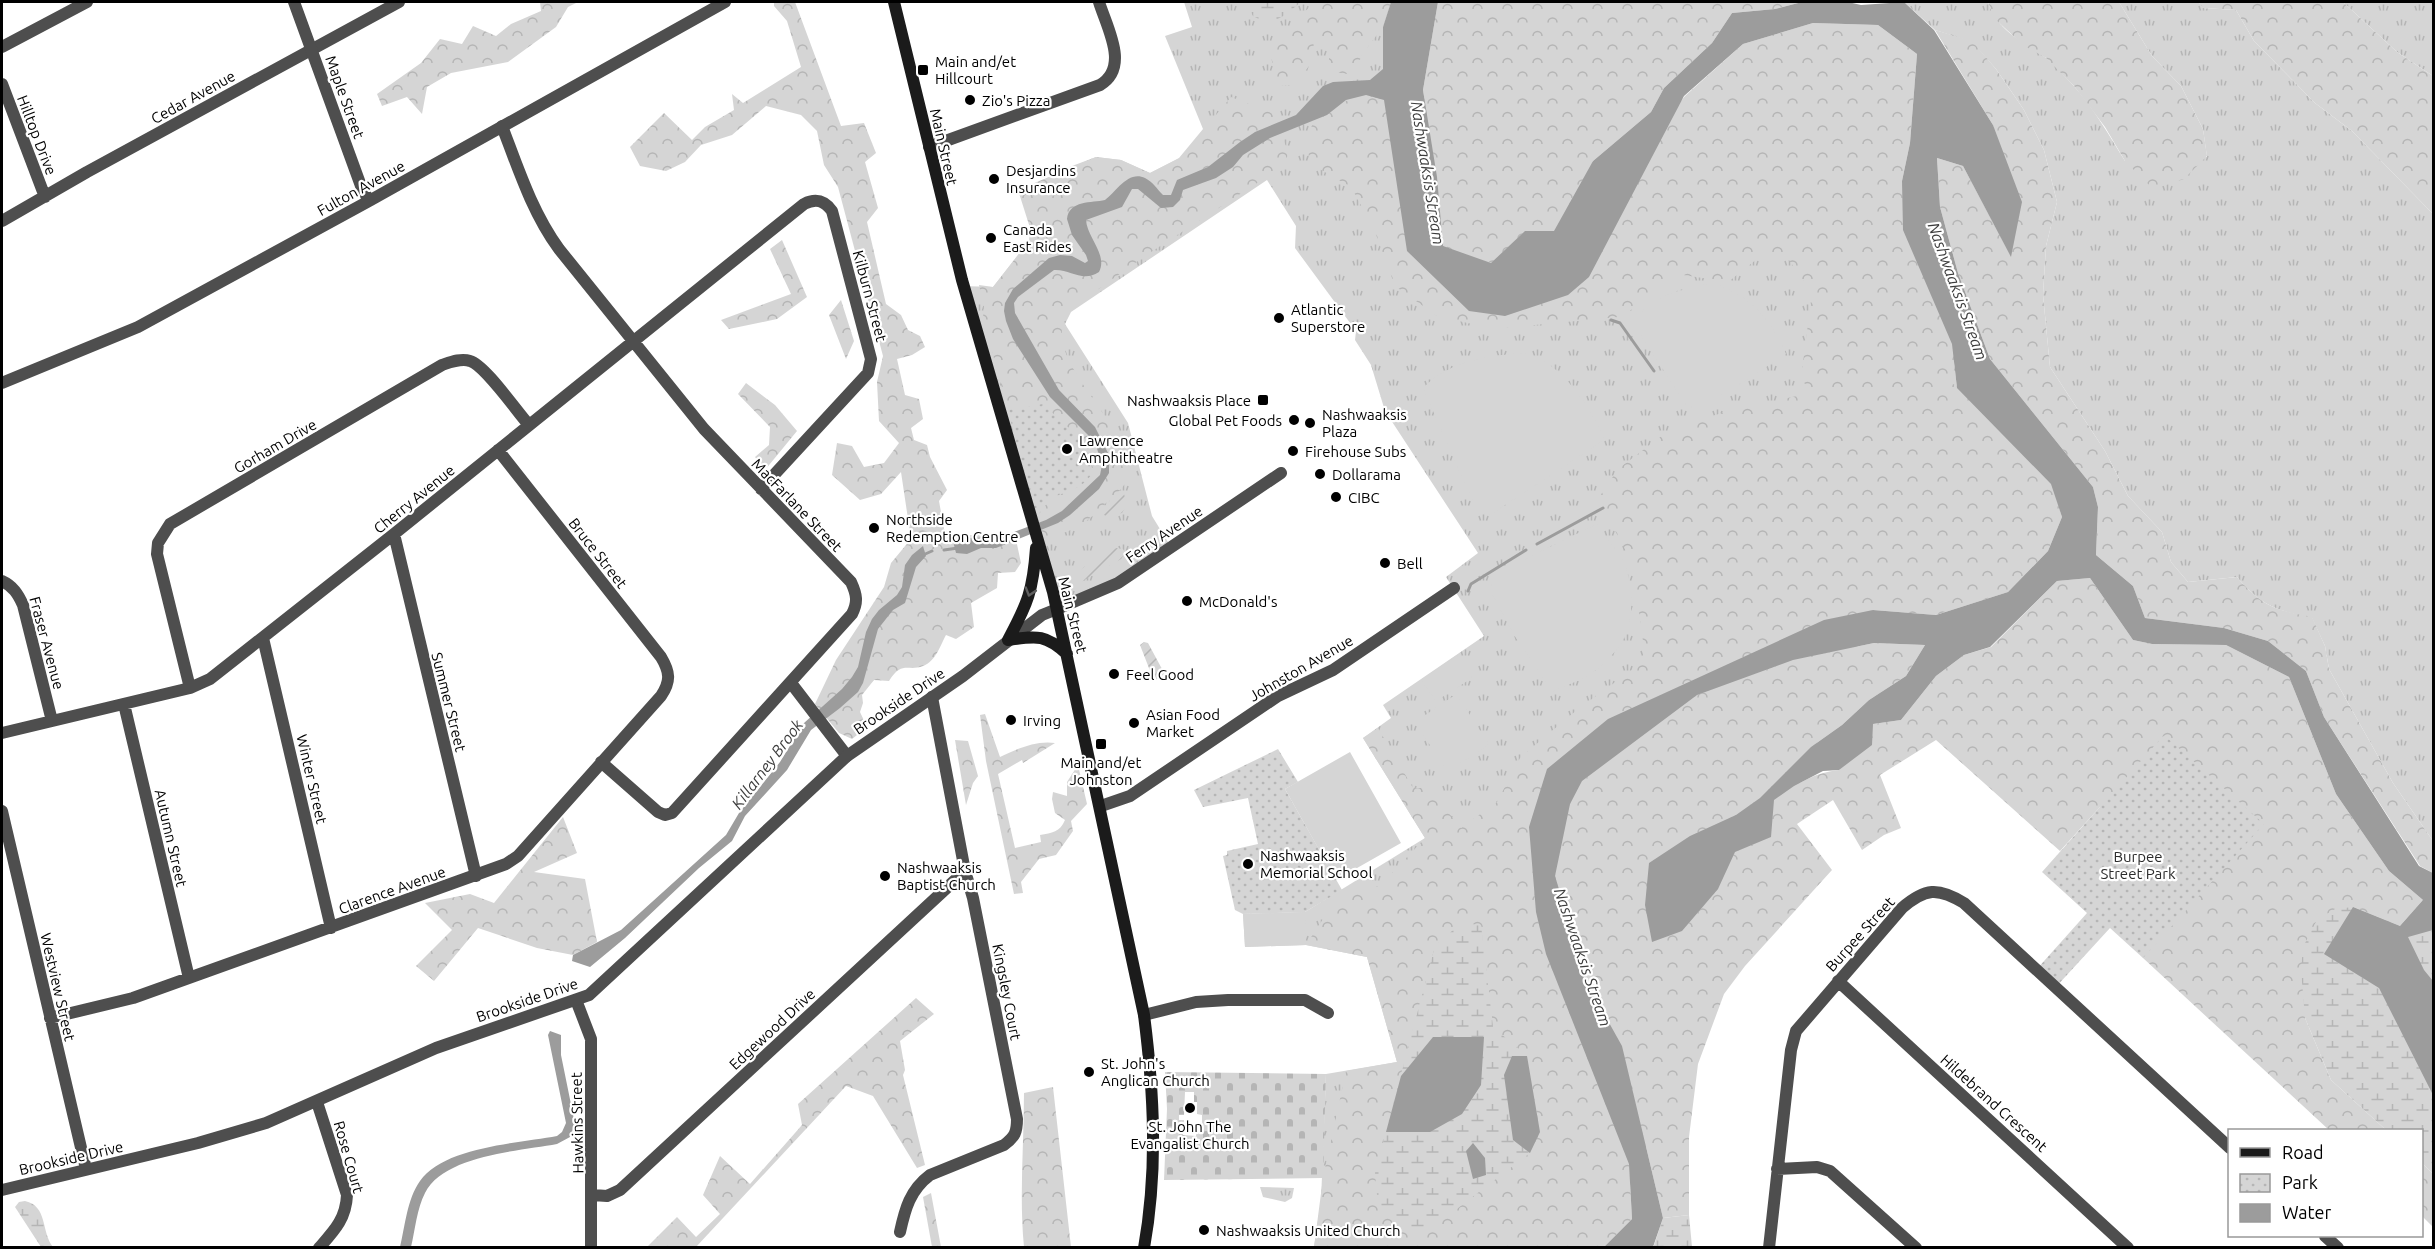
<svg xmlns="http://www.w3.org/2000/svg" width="2435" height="1249" viewBox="0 0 2435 1249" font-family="Ubuntu,sans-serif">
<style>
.grass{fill:url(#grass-tufts)}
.forest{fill:url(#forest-crowns);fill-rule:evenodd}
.wetland{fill:url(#wetland-marsh)}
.cemetery{fill:url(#cemetery-stones);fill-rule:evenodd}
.park{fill:url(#park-dots)}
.garden{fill:url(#garden-furrows)}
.pitch{fill:#d5d5d5}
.water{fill:#9c9c9c}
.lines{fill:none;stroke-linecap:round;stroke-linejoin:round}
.stream{stroke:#9c9c9c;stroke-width:3}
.minor{stroke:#4e4e4e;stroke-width:12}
.tertiary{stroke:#4e4e4e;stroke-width:12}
.secondary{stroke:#1b1b1b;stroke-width:12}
.oneway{stroke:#5f5f5f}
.poi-dot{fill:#000;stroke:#fff;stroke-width:2}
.labels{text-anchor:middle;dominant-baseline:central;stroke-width:4.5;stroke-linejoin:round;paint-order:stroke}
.poi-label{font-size:15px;fill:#000;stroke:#fff;text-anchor:start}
.street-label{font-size:15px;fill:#000;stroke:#fff}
.park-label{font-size:15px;fill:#2c2c2c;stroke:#fff}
.water-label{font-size:16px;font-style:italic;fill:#3d3d3d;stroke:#fff}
</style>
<defs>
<pattern id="grass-tufts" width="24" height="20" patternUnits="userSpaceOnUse" patternTransform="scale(1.5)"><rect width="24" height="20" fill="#d5d5d5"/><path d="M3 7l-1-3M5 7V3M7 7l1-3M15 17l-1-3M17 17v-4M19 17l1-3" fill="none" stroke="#b5b5b5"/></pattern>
<pattern id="forest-crowns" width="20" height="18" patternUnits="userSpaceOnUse" patternTransform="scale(1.5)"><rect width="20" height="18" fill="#d5d5d5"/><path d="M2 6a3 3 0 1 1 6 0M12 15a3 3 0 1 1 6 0" fill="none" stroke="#b5b5b5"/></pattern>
<pattern id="wetland-marsh" width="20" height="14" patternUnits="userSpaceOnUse" patternTransform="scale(1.5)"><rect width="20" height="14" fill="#d5d5d5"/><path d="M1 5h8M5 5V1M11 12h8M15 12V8" fill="none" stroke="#b5b5b5"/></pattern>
<pattern id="cemetery-stones" width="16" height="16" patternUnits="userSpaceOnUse" patternTransform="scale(1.5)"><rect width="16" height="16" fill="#d5d5d5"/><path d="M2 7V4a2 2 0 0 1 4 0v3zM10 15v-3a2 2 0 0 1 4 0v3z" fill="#b5b5b5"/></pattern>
<pattern id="park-dots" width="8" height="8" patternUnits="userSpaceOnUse" patternTransform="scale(1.5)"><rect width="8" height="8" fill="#d5d5d5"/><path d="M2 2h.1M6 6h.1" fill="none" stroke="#b5b5b5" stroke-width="1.8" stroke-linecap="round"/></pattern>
<pattern id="garden-furrows" width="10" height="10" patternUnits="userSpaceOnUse" patternTransform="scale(1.5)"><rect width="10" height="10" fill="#d5d5d5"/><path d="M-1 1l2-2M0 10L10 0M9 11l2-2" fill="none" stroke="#b5b5b5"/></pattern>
</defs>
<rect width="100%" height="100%" fill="#fff"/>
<path class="grass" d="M1184,2H1391L1383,27V83L1638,179L1952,344L1957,388L1873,610L1604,1247H1314L1321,1201L1326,1074L1397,1062L1367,957L1306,945L1245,947L1243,914L1305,912L1425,838L1363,738L1391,718L1383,705L1484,636L1446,577L1478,553L1385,411L1371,365L1355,340L1356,331L1295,248L1296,226L1267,180L1071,312L1065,324L1128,423L1152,516L1171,547L1117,583L1057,609L963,286L993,287L1029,241L1031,228L1056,172L1096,157L1121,160L1150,173L1179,158L1203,129L1165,36L1192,27Z
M1904,2H1988C2000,34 2021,39 2046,58C2055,65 2064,76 2072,84C2093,107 2109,135 2125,161L2207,157L2203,129L2181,86L2152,56L2119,2H2198L2203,8L2236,10L2254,41L2315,103L2352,131L2433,214V841L2393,783L2329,669L2325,646L2312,618C2275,610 2262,606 2237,577L2188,582L2171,562L2162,532L2128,496L2105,451L2050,367L2043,295L2046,246L2057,202L2044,150L2024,110L1996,69L1972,42L1935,30Z
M2343,2H2433V76L2397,52Z
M1260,1187L1294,1188L1292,1198L1285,1202L1263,1197Z"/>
<path class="forest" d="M540,2H578L568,7L556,27L508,62L451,73L427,87L422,114L407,97L382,106L377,94L421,63L440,39L462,44L473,26L496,36L511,24L541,11Z
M774,2H795L841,126L864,123L876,153L865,162L878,208L867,222L886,304L901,315L908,330L920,336L925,347L912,355L897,359L905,395L919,399L923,419L911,428L914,440L927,445L930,457L947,490L939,501L944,529L955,537L981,534L996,543L1015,535L1021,563L1015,572L998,573L997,588L971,603L974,627L956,639L946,635C940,646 936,661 923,666C908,672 902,660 889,681L874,680L862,695L863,703L860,712L867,727L852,739L839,733L815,704L836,660L884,587L891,563L911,539L901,472L881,494L860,500L832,475L837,443L852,446L864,467L884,463L899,443L879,421L877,382L883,356L838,187L824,165L817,131L801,115L766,106L732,135L701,145L685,162L666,171L640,166L630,147L664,113L692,140L705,127L734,110L732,94L743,103L801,67L787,21L774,6Z
M1320,2H1391L1383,27L1363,53L1353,75L1329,71V44L1315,39L1309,66L1295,85L1279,86L1270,54C1283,36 1298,11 1320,2Z
M1438,2H1802L1775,9L1732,13L1712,43L1664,88L1651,112L1593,161L1554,231H1525L1492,263L1443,246L1437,177L1423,90Z
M1988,2H2119L2152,56L2181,86L2203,129L2207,156L2184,179L2153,189L2125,161L2105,127L2074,86L2046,58L2023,45L1994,18Z
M2198,2H2343L2397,52L2433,76V214L2352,131L2315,103L2254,41L2236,10L2203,8Z
M1813,23L1878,25L1917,54L1910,143L1902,181L1957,353L1950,382L1990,407L2052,484L2062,517L2048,551L2008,592L1936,615L1873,610L1608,719L1529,827L1536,912L1546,954L1629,1164L1632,1219L1604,1247H1314L1323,1178L1346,1071L1397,1062L1367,957L1306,945L1342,890L1380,886L1425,838L1363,738L1378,728L1413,788H1428L1461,828L1497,802L1520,758L1578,709L1643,662V641L1632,562L1598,499L1618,469L1667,432L1727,411L1811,393L1801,378L1812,293L1789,260L1757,259L1728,282L1677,274L1653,298L1618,317L1494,329L1437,316L1395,286L1374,229L1351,187L1309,163L1308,138L1313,122C1342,109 1348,87 1384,100L1412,264L1472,300L1524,299L1685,96L1743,44ZM1481,925L1493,1027L1375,1173L1435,946Z
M1935,30L1972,41L1996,69L2024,110L2044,150L2057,202L2046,246L2043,295L2050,367L2105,451L2128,496L2162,532L2171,562L2188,582L2237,577C2262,606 2275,610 2312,617L2325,646L2329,669L2393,783L2433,841V873L2420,866L2324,717L2306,671L2268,641L2224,628L2145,618L2133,586L2096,555L2098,507L2093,487L1990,359L1958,273L1940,207L1937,158L1963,166L2011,256L1993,125Z
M1231,97L1272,113L1288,151L1286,164L1145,256L1069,310C1045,344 1087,387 1104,415C1111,426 1115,438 1120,449C1125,460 1132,471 1125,483C1122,491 1112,496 1106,503C1090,521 1069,535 1044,537L1038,517C1045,502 1055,496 1070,490L1043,404L1008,410L983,318L984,306L979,285L993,287L1029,241L1031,231L1018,190L1096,157L1121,160L1150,173L1180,158Z
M782,240L807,297L777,319L729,329L721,320L791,294L770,249Z
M841,300L854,341L846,359L829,315Z
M746,383L775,405L797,431L765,470L755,457L769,445L770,427L738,394Z
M2090,578L2133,640L2152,644L2226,645L2289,677L2336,794L2389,871L2423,900L2400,926L2353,907L2305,1018L2331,1080L2386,1130H2329L2143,958L2130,923L2100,807L2060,851L1936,740L1880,775L1901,828L1884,835L1862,850L1833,800L1797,824L1832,870L1745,966L1724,994L1698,1064L1689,1137V1215L1663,1218L1622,1046L1588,985L1555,876L1570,804L1582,781L1697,695L1793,660L1874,643L1925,645L1906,676L1869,700L1842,725L1811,747L1760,798L1736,815L1690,836L1652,941L1682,931L1718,889L1735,852L1771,837L1773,800C1794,786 1814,772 1839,770L1873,724L1901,720L1936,676L1964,655L1991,647L2057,581Z
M985,714L1000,757C1016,749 1037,740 1055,743L1023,763L1022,760L998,774L1015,848L1041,842L1040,835C1052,833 1060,832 1065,820L1055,813L1052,799L1053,792L1067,796V782L1078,765L1087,804L1071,821L1073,831L1056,855L1039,859L1021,882L1023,893L1014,894L986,761L980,715Z
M955,740L968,741L978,776L973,783L966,805Z
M563,817L577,853L534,872L585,879L597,942L573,955L537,948L478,928L434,981L416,966L452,930L425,903L470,894L494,903Z
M916,998L934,1014L900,1041L905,1070L903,1075L925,1165L917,1168L873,1096L846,1086L696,1247H647L677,1217L696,1237L720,1214L703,1195L720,1156L750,1184L802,1125L798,1104Z
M1053,1087L1071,1247H1024C1019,1196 1024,1145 1024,1093Z
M2422,1163L2433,1174V1227L2422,1216Z
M931,1193L941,1247H932L923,1197Z"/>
<path class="wetland" d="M1245,2H1301C1285,15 1274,28 1253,16Z
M2433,873V1174L2422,1163V1130H2386L2331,1080L2305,1018L2301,970L2303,947L2317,920L2335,909L2353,907L2400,926L2423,900Z
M1461,923L1481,925L1493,1027L1527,1056L1540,1132L1530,1153L1415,1241L1378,1206L1375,1173L1435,946Z
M25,1201C48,1206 41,1232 53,1247H41L15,1207L19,1202Z
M1689,1215L1692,1247L1653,1248L1663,1218Z"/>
<path class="cemetery" d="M1165,1072L1326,1074L1323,1178L1164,1180L1167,1109ZM1185,1092H1194V1102H1197V1114L1202,1115V1130L1196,1131V1136L1183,1135L1184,1120H1179V1115H1184Z"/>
<path class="park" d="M1043,404L1086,444L1093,472C1076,500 1053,484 1038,517H1035L1008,410Z
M2164,735L2264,824L2143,958L2110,928L2055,988L2036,970L2087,913L2042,872Z
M1278,749L1298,782L1285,789L1342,890L1305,912L1243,914L1235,910L1223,856L1227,855V851L1258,844L1248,798L1203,807L1194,790Z"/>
<path class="garden" d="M1119,491L1124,494L1127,504L1122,513L1106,516L1099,512Z
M1116,548L1123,549L1125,553L1121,559L1081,582L1077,576L1084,567Z
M1144,642L1148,643L1162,669L1169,671L1154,681L1140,645Z"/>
<path class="pitch" d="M1712,283C1748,294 1772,319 1786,354L1732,389L1697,409L1686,405L1631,320L1655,301L1674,292Z
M1525,353C1559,360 1594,410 1604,440L1490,515L1479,513L1460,473L1423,388C1449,361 1489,355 1525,353Z
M1597,524C1605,536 1617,550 1623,561C1633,581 1634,614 1626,634C1620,649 1602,667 1589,675C1580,681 1563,686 1552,692L1514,635L1490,590L1493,580L1529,557Z
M1457,655L1472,678L1436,701L1421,680Z
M1452,697L1459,698L1488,743L1485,748L1449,770L1445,768L1416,724L1418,720Z
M1350,752L1401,843L1336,880L1285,789Z
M1305,912L1306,945L1245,947L1243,914Z"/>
<path class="water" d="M1391,2H1438L1423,90L1437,177L1443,246L1491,263L1525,231H1554L1593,161L1651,112L1664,88L1712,43L1732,13L1775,9L1802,2H1848L1861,5L1904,2L1934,30L1993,125L2022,202L2011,257L1963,166L1937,158L1940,207L1958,273L1990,359L2093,487L2098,507L2096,555L2133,586L2145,618L2224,628L2268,641L2306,671L2324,717L2419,866L2433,873V930L2408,937L2424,970L2433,981V1095L2379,988L2324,954L2353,907L2400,926L2423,900L2389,871L2336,794L2289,677L2226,645L2152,644L2133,640L2090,578L2057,581L1990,647L1964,655L1936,676L1901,720L1873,724L1872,745L1839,770L1823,771L1794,786L1774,800L1771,837L1735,852L1718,889L1682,931L1652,942L1645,905L1649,863L1690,836L1736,815L1760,798L1811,747L1842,725L1869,700L1906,676L1925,645L1874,643L1793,660L1697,695L1582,781L1570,804L1555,876L1588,985L1622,1046L1663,1218L1653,1247H1604L1632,1219L1629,1164L1546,954L1536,912L1529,827L1547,769L1608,719L1824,620L1873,610L1936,615L2008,592L2048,551L2062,517L2051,484L1957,388L1952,344L1903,230L1902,181L1910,143L1917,54L1878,25L1813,23L1743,44L1684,96L1589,277L1568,295L1505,316L1469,311L1407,251L1384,100L1366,95L1346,100L1327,115L1270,138L1243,155L1233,167L1216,178L1183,190L1180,200L1173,207L1161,208L1138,189H1132L1122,207L1086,220C1087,237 1108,255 1099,272C1082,283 1071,269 1054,270L1018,297L1014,303L1015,313L1059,390L1095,427L1109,455V473L1099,489L1070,515L1058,523L996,548H981L967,554L956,553L953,541L966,538L1001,537L1046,520L1062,511L1100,475L1102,465L1095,442L1050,397L1013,339L1006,321L1004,311L1005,303L1013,289L1049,258L1060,255L1072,256L1085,263L1088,261L1086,255L1072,235L1067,219C1069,200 1092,203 1105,200C1116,192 1128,170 1145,178C1153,182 1157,189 1163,195H1171L1177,180L1208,167L1240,142L1255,132L1296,115L1323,86L1333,82L1370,80L1383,69V27Z
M923,546L926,556L916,567L905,603L893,610L878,629L863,683L858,692L840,708L811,730L787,770L745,816L732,841L699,868L625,938L590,967L572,961L573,955L621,930L726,835L739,813L780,762L804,723L842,689L852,677L858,667L866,632L872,619L879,610L897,595L902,587L905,565L912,555Z
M550,1031L561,1035V1055L575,1124L570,1137L557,1144C520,1151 444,1155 425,1193C417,1208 415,1230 411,1247H400C405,1227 407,1199 420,1181C443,1147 519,1143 557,1136L562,1132L566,1123L548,1035Z
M1433,1037H1484L1481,1085L1462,1114L1430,1132H1386L1401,1076Z
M1512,1056H1527L1540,1132L1530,1153L1513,1140L1504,1075Z
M1473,1143L1485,1158L1486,1175L1473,1179L1466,1151Z"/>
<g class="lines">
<path class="stream" d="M1611,320L1620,323L1654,371
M1537,544L1603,508
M944,550L958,548
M923,555L932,551
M1468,591L1471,584L1526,550"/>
<path class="minor" d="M2,47L87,2
M2,84L45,197
M502,126C518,168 532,212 559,249L704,429L851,582C857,595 858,602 852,614L672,813L665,815L658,812L601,762
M929,147L1100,85C1130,67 1107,28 1099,2
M2,221L87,172L399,2
M394,534L476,876
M2,581C13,586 18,594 23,605L52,721
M1057,609L1118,583L1281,473
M263,638L331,928
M791,683L847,756
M190,688L157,554L158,543L170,524L442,365C451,362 461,358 470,361C485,365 517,412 529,425
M124,704L189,978
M2,733L190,688L210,679L394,534L804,204C816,198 824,200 832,211L871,359L868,373L761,489
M1101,806L1130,796L1278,696L1333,670L1454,588
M2,811L86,1169
M1838,981L2128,1248
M576,1000L591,1039V1248
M1144,1015L1196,1002L1228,1000H1305L1328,1013
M50,1018L133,998L506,864L518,856L661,696C671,681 670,672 661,657L498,450
M317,1102L347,1195C346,1219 334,1231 319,1248
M1777,1169L1817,1167L1830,1171L1916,1248
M593,1195L607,1196L620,1190L965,871
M900,1232C905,1209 910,1190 930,1175L1004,1145C1015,1137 1017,1132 1017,1119L973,898L965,871L932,697
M2325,1236L2338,1248
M1769,1248L1791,1050L1796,1031L1902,908C1925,888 1938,887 1964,903L2230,1148"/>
<path class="tertiary" d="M294,2L361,186L369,201
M2,383L138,327L369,201L725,2
M2,1190L198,1143L266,1123L436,1048L589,995L847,756L963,676L1042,615L1057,609"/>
<path class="secondary" d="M894,2L962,280L1053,592L1144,1015C1154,1093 1158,1170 1144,1248
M1008,640C1028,603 1033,590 1036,548
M1008,640C1037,636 1045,634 1067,654"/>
</g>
<defs><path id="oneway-chevron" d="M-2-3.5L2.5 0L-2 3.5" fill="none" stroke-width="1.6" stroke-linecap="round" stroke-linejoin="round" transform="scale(1.5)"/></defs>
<use class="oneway" href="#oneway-chevron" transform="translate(1030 592) rotate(107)"/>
<g class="poi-dot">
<rect x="917" y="64" width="12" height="12" rx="3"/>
<circle cx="970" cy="100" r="6"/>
<circle cx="994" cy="179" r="6"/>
<circle cx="991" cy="238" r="6"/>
<circle cx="1279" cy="318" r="6"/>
<rect x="1257" y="394" width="12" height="12" rx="3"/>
<circle cx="1294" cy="420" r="6"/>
<circle cx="1310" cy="423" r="6"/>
<circle cx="1067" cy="449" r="6"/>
<circle cx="1293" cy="451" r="6"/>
<circle cx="1320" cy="474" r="6"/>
<circle cx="1336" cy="497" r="6"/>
<circle cx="874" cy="528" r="6"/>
<circle cx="1385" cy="563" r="6"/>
<circle cx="1187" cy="601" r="6"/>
<circle cx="1114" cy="674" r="6"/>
<circle cx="1011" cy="720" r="6"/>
<circle cx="1134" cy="723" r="6"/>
<rect x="1095" y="738" width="12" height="12" rx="3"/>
<circle cx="1248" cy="864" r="6"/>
<circle cx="885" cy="876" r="6"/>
<circle cx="1089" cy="1072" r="6"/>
<circle cx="1190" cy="1108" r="6"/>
<circle cx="1204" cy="1230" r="6"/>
</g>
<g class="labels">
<g class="poi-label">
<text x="935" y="61">Main and/et<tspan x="935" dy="17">Hillcourt</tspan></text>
<text x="982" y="100">Zio's Pizza</text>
<text x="1006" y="170">Desjardins<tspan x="1006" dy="17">Insurance</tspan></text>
<text x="1003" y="229">Canada<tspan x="1003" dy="17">East Rides</tspan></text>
<text x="1291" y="309">Atlantic<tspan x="1291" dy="17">Superstore</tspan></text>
<text x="1251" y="400" text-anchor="end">Nashwaaksis Place</text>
<text x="1322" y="414">Nashwaaksis<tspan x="1322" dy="17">Plaza</tspan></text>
<text x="1282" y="420" text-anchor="end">Global Pet Foods</text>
<text x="1079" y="440">Lawrence<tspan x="1079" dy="17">Amphitheatre</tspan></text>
<text x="1305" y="451">Firehouse Subs</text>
<text x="1332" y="474">Dollarama</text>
<text x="1348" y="497">CIBC</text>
<text x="886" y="519">Northside<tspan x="886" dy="17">Redemption Centre</tspan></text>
<text x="1397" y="563">Bell</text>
<text x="1199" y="601">McDonald's</text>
<text x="1126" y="674">Feel Good</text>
<text x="1146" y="714">Asian Food<tspan x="1146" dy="17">Market</tspan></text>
<text x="1023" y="720">Irving</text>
<text x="1101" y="762" text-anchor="middle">Main and/et<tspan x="1101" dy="17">Johnston</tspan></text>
<text x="1260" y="855">Nashwaaksis<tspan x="1260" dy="17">Memorial School</tspan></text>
<text x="897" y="867">Nashwaaksis<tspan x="897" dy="17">Baptist Church</tspan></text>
<text x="1101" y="1063">St. John's<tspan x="1101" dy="17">Anglican Church</tspan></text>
<text x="1190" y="1126" text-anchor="middle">St. John The<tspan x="1190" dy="17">Evangalist Church</tspan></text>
<text x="1216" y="1230">Nashwaaksis United Church</text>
</g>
<g class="street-label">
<text transform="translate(193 97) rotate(-29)">Cedar Avenue</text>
<text transform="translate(345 97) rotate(70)">Maple Street</text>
<text transform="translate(37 135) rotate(69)">Hilltop Drive</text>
<text transform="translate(944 147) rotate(77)">Main Street</text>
<text transform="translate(361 188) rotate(-29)">Fulton Avenue</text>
<text transform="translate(870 296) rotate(75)">Kilburn Street</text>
<text transform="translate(275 446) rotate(-30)">Gorham Drive</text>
<text transform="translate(414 499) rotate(-39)">Cherry Avenue</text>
<text transform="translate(797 505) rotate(46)">MacFarlane Street</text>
<text transform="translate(1164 534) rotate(-34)">Ferry Avenue</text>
<text transform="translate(598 553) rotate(52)">Bruce Street</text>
<text transform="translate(1073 615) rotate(76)">Main Street</text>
<text transform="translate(47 643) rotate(75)">Fraser Avenue</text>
<text transform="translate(1301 668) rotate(-30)">Johnston Avenue</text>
<text transform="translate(899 701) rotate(-34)">Brookside Drive</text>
<text transform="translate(449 702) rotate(76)">Summer Street</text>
<text transform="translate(312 779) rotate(77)">Winter Street</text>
<text transform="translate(171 838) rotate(77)">Autumn Street</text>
<text transform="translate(392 890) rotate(-20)">Clarence Avenue</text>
<text transform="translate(1860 934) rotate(-48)">Burpee Street</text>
<text transform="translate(58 987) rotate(77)">Westview Street</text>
<text transform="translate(1007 992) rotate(79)">Kingsley Court</text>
<text transform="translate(527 1000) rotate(-19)">Brookside Drive</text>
<text transform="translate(772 1029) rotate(-43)">Edgewood Drive</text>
<text transform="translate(1994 1103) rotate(42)">Hildebrand Crescent</text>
<text transform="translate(577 1123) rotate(-91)">Hawkins Street</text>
<text transform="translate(349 1157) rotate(74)">Rose Court</text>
<text transform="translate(71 1158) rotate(-13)">Brookside Drive</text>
</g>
<g class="park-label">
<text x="2138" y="856">Burpee<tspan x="2138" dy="17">Street Park</tspan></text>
</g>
<g class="water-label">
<text transform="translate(1428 173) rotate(81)">Nashwaaksis Stream</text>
<text transform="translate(1958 291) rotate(70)">Nashwaaksis Stream</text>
<text transform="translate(767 764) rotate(-53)">Killarney Brook</text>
<text transform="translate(1583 957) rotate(71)">Nashwaaksis Stream</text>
</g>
</g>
<rect width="2435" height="1249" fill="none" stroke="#000000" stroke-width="6"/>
<rect x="2228" y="1129" width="195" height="108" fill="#ffffff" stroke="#999999" stroke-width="1.5"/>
<rect x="2240" y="1148" width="30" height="9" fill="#1b1b1b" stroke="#999999" stroke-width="1.5"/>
<text x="2282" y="1159" font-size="18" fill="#000000">Road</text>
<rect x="2240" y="1174" width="30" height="18" fill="url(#park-dots)" stroke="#999999" stroke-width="1.5"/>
<text x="2282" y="1189" font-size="18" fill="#000000">Park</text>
<rect x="2240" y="1204" width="30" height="18" fill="#9c9c9c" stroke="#999999" stroke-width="1.5"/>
<text x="2282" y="1219" font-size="18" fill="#000000">Water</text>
</svg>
